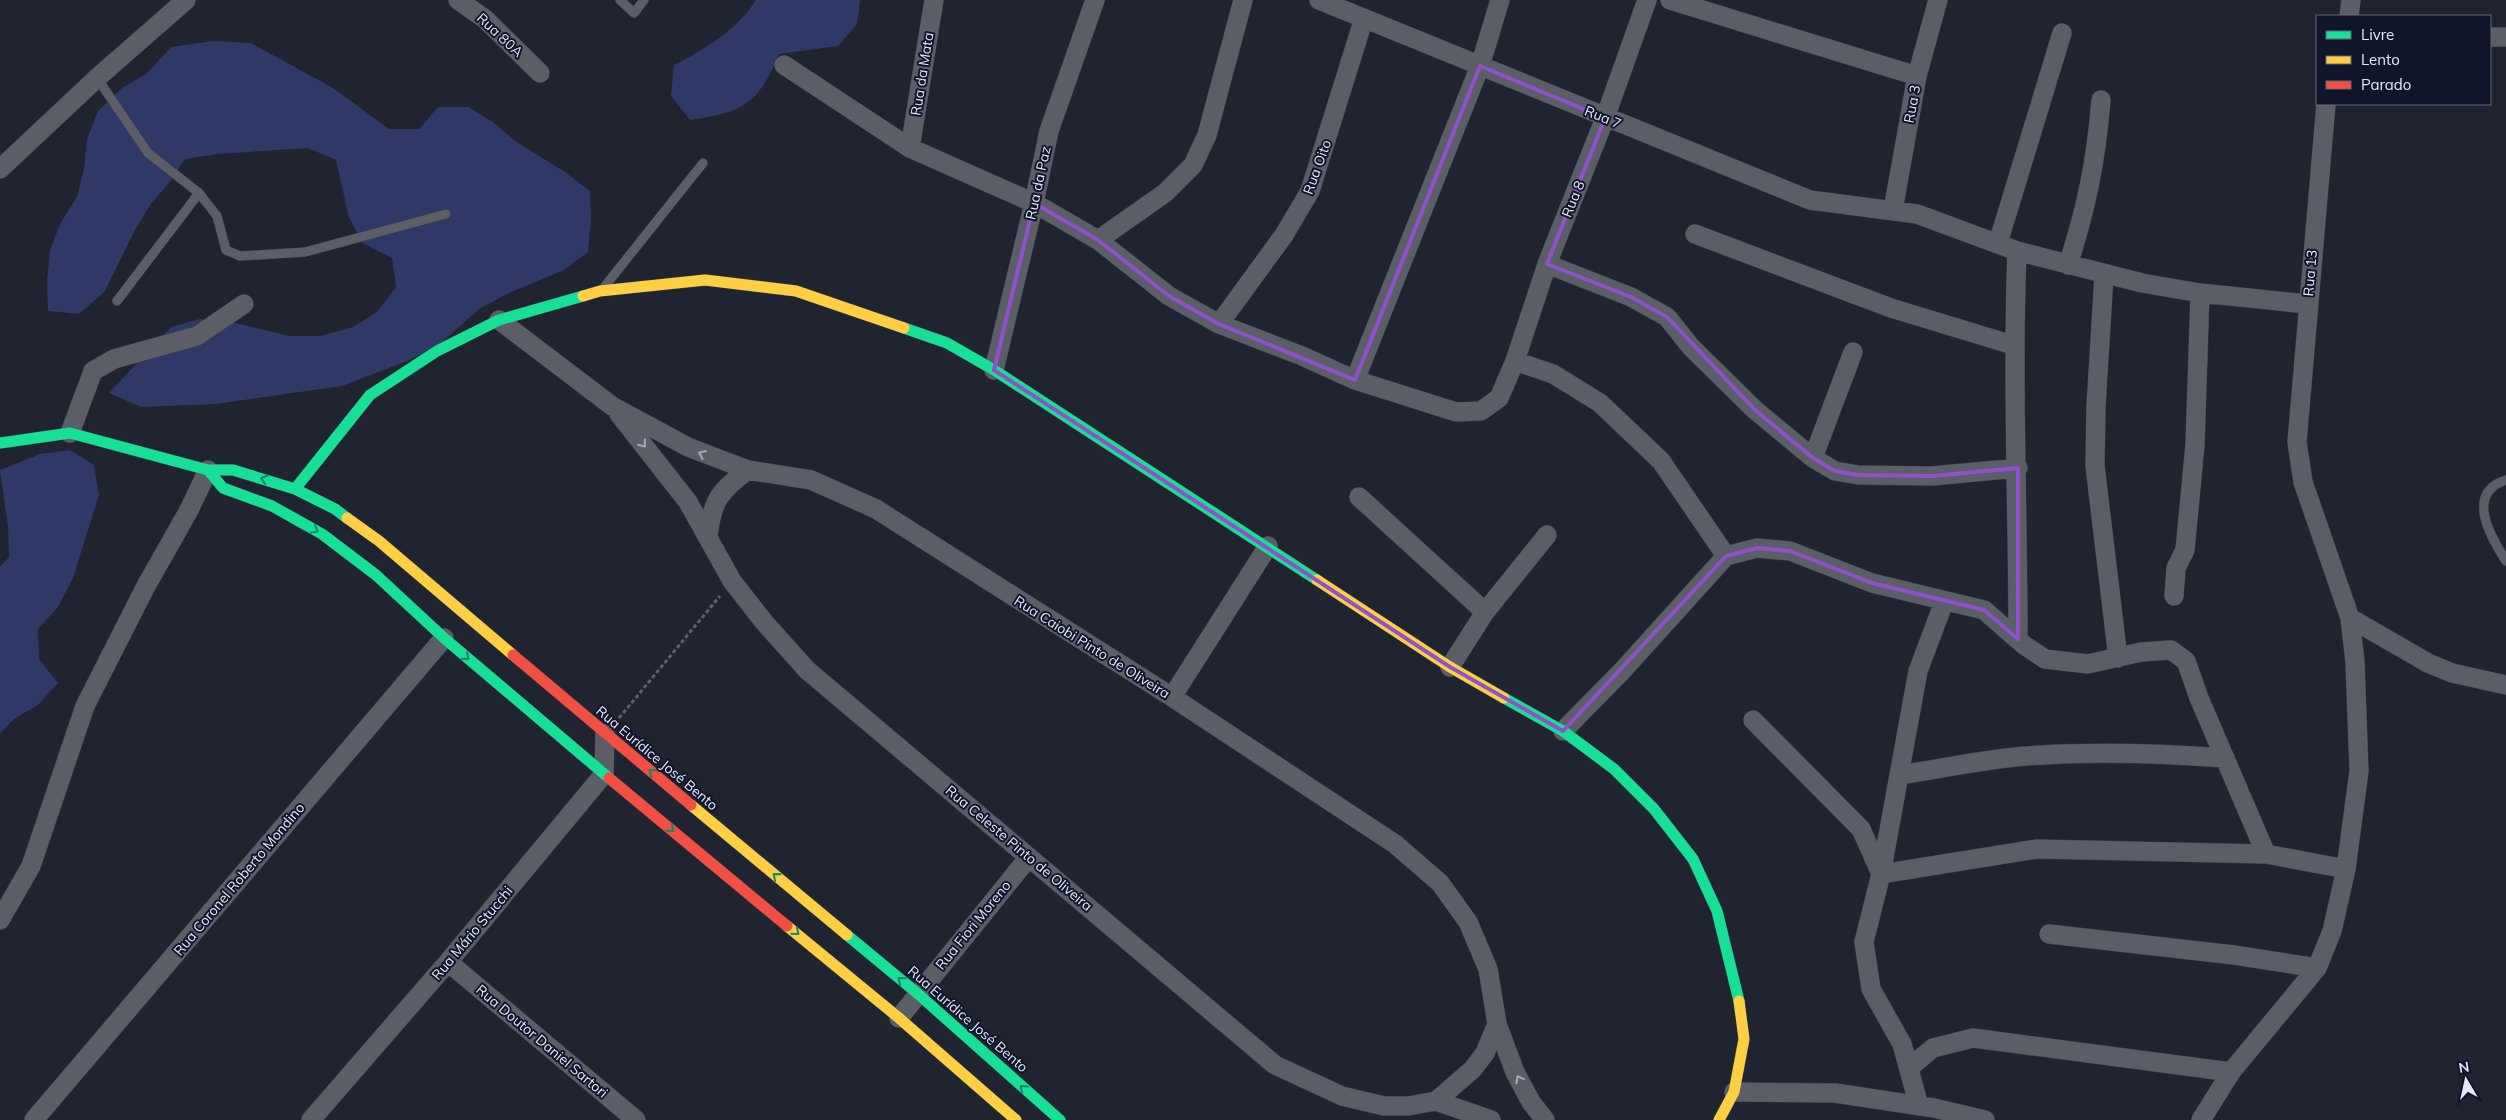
<svg xmlns="http://www.w3.org/2000/svg" width="2506" height="1120" viewBox="0 0 2506 1120" font-family="Mulish,sans-serif">
<style>
.green{fill:#303865}
.lines{fill:none;stroke-linecap:round;stroke-linejoin:round}
.lane-casing{stroke:#3b3d49;stroke-width:10}
.street-casing{stroke:#3b3d49;stroke-width:20}
.fast-casing{stroke:#3b3d49;stroke-width:12}
.slow-casing{stroke:#3b3d49;stroke-width:12}
.jam-casing{stroke:#3b3d49;stroke-width:12}
.path{stroke:#5d5f69;stroke-width:3;stroke-dasharray:4 2.5;stroke-linecap:butt}
.lane{stroke:#5b5e67;stroke-width:9}
.street{stroke:#5b5e67;stroke-width:19}
.fast{stroke:#16e098;stroke-width:11}
.slow{stroke:#ffcf43;stroke-width:11}
.jam{stroke:#f24e42;stroke-width:11}
.oneway{stroke:#a6aab7}
.oneway2{stroke:#148567}
.marked{fill:none;stroke:#9052ca;stroke-width:4;stroke-linejoin:round}
.labels{text-anchor:middle;dominant-baseline:central;stroke-width:4;stroke-linejoin:round;paint-order:stroke}
.street-label{font-size:14px;fill:#e4e8f8;stroke:#11152c}
</style>
<rect width="100%" height="100%" fill="#202330"/>
<path class="green" d="M756,0H860L857,24L838,46L779,54C758,105 743,112 690,120L671,96L674,65C705,49 737,30 756,0Z
M213,41L251,43L333,88L389,129H419L438,107H468L493,122L515,141L565,172L590,191L591,221L588,252L564,270L507,294L479,309L439,345L407,361L342,386L216,404L141,407L109,393L171,327L200,319L231,322L290,336H320L353,327L377,312L396,287L392,258L363,243L349,218L336,160L308,148L218,154L185,159L169,183L150,205L135,230L105,291L79,314L48,311L47,281L50,250L61,222L77,197L84,169L87,139L98,111L122,88L146,74L171,47Z
M70,450L94,465L99,495L73,578L58,607L38,629L39,659L58,683L38,705L14,719L0,734V567L9,557L8,527L0,470L40,454Z"/>
<g class="lines">
<defs>
<path id="lane" d="M620,0L634,13L644,0
M97,78L148,153L199,193L217,216L226,250L240,256L305,252L446,214
M605,286L703,163
M117,301L199,193
M2506,480C2465,493 2490,536 2506,561"/>
<path id="street" d="M458,0L485,19L540,73
M1319,0L1810,200L1917,214L2017,251L2142,283L2200,293L2307,304
M1670,0L1917,76
M2349,16L2351,0
M2490,37H2506
M784,65L910,148L1034,203L1098,240L1169,296L1219,324L1302,356L1355,380L1456,412L1481,411L1499,398L1515,361L1547,264L1605,118L1647,0
M910,148L934,0
M0,169L97,78L186,0
M1893,210L1917,76L1938,0
M1695,234L1891,308L2013,345
M1098,240L1165,193L1193,165L1207,135L1243,0
M1998,243L2062,33
M2017,251C2012,380 2018,510 2018,639
M1547,264L1631,297L1667,317L1691,347L1755,410L1813,458L1835,471L1858,475L1932,476L2018,468
M2068,265C2087,206 2096,161 2101,100
M2104,275L2096,406L2095,466L2118,658
M499,320L612,406L688,447L748,470L811,480L876,509L1172,697L1395,844L1440,883L1468,922L1488,969L1497,1024L1515,1072L1531,1102L1545,1120
M1219,324L1284,235L1310,191L1364,18
M1515,361L1553,374L1600,403L1661,461L1726,556
M994,370L1034,203L1049,131L1095,0
M1355,380L1480,66L1500,0
M619,414L688,502L732,581L764,622L807,670L1275,1065L1342,1096L1384,1106H1408L1436,1101L1473,1069L1485,1053L1497,1024
M70,433L93,371L114,359L197,336L244,304
M1813,458L1853,352
M1359,497L1485,612
M708,536C712,501 720,490 748,470
M2174,596L2176,568L2185,550L2195,445L2200,293
M2350,618L2428,663L2452,673L2506,685
M1450,667L1485,612L1547,535
M1172,697L1268,546
M1753,720L1861,829L1881,874L2037,849L2266,854
M1563,731L1622,671L1726,556L1757,548L1790,551L1872,583L1984,610L2024,645L2045,659L2088,664L2141,652L2171,650L2186,661L2199,698L2266,854L2346,869
M1899,775C1941,769 1984,759 2027,756C2093,751 2159,753 2225,758
M0,920L31,866L85,706L146,586L189,510L208,470
M2049,934L2234,955L2317,968
M448,962L636,1120
M899,1018L1029,857
M1909,1068L1933,1048L1973,1038L2231,1072
M1734,1092L1835,1093L1934,1108L1985,1120
M1436,1101L1491,1120
M1919,1106L1902,1044L1871,989L1864,942L1881,874L1918,671L1944,602
M34,1120L444,638
M311,1120L448,962L604,774L605,734
M2201,1120L2231,1072L2317,968L2332,931L2346,869L2359,771L2355,662L2350,618L2303,482L2297,442L2326,104"/>
<path id="fast" d="M904,328L947,343L994,370L1317,580
M0,443L70,433L208,470H233L295,489L335,509L347,518
M208,470L223,488L272,506L322,534L376,575L444,638L609,778
M295,489L370,395L437,351L499,320L583,296
M1504,698L1563,731L1614,769L1654,809L1693,859L1717,911L1739,1001
M847,935L917,993L1060,1120"/>
<path id="slow" d="M583,296L600,291L705,280L796,291L904,328
M347,518L379,541L513,655
M1317,580L1450,667L1504,698
M691,805L847,935
M787,926L899,1018L1016,1120
M1719,1120L1734,1092L1744,1039L1739,1001"/>
<path id="jam" d="M513,655L691,805
M609,778L787,926"/>
</defs>
<use href="#lane" class="lane-casing"/>
<use href="#street" class="street-casing"/>
<use href="#fast" class="fast-casing"/>
<use href="#slow" class="slow-casing"/>
<use href="#jam" class="jam-casing"/>
<path class="path" d="M619,718L720,596"/>
<use href="#lane" class="lane"/>
<use href="#street" class="street"/>
<use href="#fast" class="fast"/>
<use href="#slow" class="slow"/>
<use href="#jam" class="jam"/>
</g>
<defs><path id="oneway-chevron" d="M-2-3.5L2.5 0L-2 3.5" fill="none" stroke-width="1.6" stroke-linecap="round" stroke-linejoin="round" transform="scale(1.25)"/></defs>
<g class="oneway">
<use href="#oneway-chevron" transform="translate(643 444) rotate(51)"/>
<use href="#oneway-chevron" transform="translate(702 454) rotate(-157)"/>
<use href="#oneway-chevron" transform="translate(1519 1079) rotate(-119)"/>
</g>
<g class="oneway2">
<use href="#oneway-chevron" transform="translate(264 479) rotate(-163)"/>
<use href="#oneway-chevron" transform="translate(315 530) rotate(29)"/>
<use href="#oneway-chevron" transform="translate(466 657) rotate(41)"/>
<use href="#oneway-chevron" transform="translate(652 772) rotate(-140)"/>
<use href="#oneway-chevron" transform="translate(671 829) rotate(40)"/>
<use href="#oneway-chevron" transform="translate(776 876) rotate(-140)"/>
<use href="#oneway-chevron" transform="translate(796 932) rotate(40)"/>
<use href="#oneway-chevron" transform="translate(901 980) rotate(-140)"/>
<use href="#oneway-chevron" transform="translate(1023 1088) rotate(-138)"/>
</g>
<path class="marked" d="M1480,66L1605,118L1547,264L1631,297L1667,317L1755,410L1813,458L1835,471L1858,475L1932,476L2018,468V639L1984,610L1872,583L1790,551L1757,548L1726,556L1563,731L1450,667L994,370L1034,203L1098,240L1169,296L1219,324L1355,380Z"/>
<g class="labels">
<g class="street-label">
<text transform="translate(500 35) rotate(43)">Rua 80A</text>
<text transform="translate(922 74) rotate(-81)">Rua da Mata</text>
<text transform="translate(1912 104) rotate(-80)">Rua 3</text>
<text transform="translate(1603 117) rotate(22)">Rua 7</text>
<text transform="translate(1317 167) rotate(-70)">Rua Oito</text>
<text transform="translate(1038 183) rotate(-78)">Rua da Paz</text>
<text transform="translate(1573 199) rotate(-68)">Rua 8</text>
<text transform="translate(2310 273) rotate(-85)">Rua 13</text>
<text transform="translate(1092 647) rotate(32)">Rua Caiobi Pinto de Oliveira</text>
<text transform="translate(657 758) rotate(40)">Rua Eurídice José Bento</text>
<text transform="translate(1019 848) rotate(40)">Rua Celeste Pinto de Oliveira</text>
<text transform="translate(239 879) rotate(-50)">Rua Coronel Roberto Mondino</text>
<text transform="translate(973 925) rotate(-51)">Rua Fiori Moreno</text>
<text transform="translate(472 933) rotate(-50)">Rua Mário Stucchi</text>
<text transform="translate(968 1019) rotate(41)">Rua Eurídice José Bento</text>
<text transform="translate(542 1041) rotate(40)">Rua Doutor Daniel Sartori</text>
</g>
</g>
<rect x="2316" y="15" width="175" height="90" fill="#11152c" stroke="#65697e"/>
<rect x="2326" y="31" width="25" height="8" fill="#16e098" stroke="#65697e"/>
<text x="2361" y="40" font-size="15" fill="#e4e8f8">Livre</text>
<rect x="2326" y="56" width="25" height="8" fill="#ffcf43" stroke="#65697e"/>
<text x="2361" y="65" font-size="15" fill="#e4e8f8">Lento</text>
<rect x="2326" y="81" width="25" height="8" fill="#f24e42" stroke="#65697e"/>
<text x="2361" y="90" font-size="15" fill="#e4e8f8">Parado</text>
<g transform="translate(2466 1080) rotate(351)" stroke="#11152c" stroke-width="4" paint-order="stroke">
<path d="M0-4L9 19L0 12L-9 19Z" fill="#e4e8f8"/>
<text y="-8" font-size="14" font-weight="bold" text-anchor="middle" fill="#e4e8f8">N</text>
</g>
</svg>
